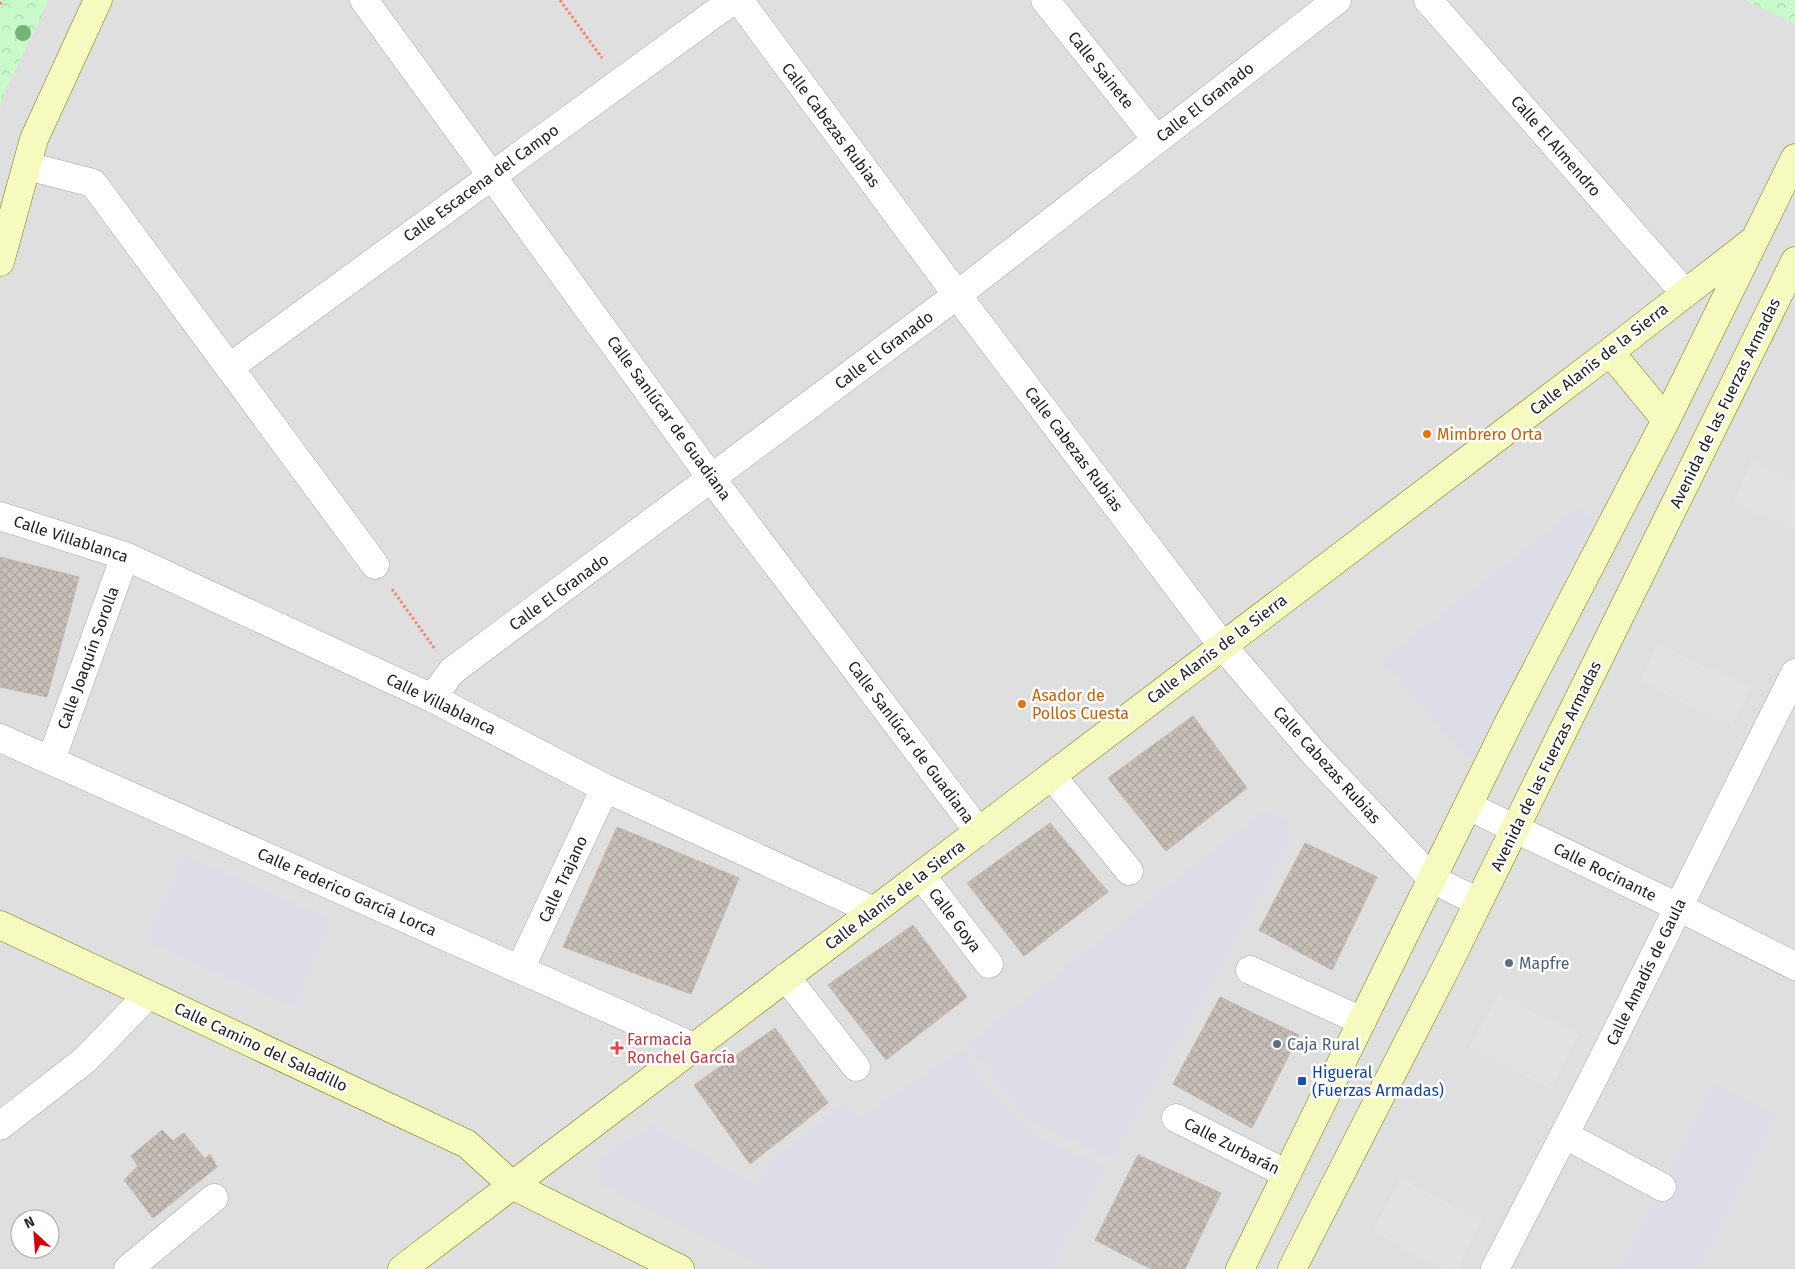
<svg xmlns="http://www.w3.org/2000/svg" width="1795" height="1269" viewBox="0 0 1795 1269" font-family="'Fira Sans',sans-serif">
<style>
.residential{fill:#e0dfdf;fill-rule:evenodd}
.park{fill:url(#park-crowns)}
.parking{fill:#e2e2e2}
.plaza{fill:#dddde8}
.building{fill:url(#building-cross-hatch);stroke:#c4b6ab}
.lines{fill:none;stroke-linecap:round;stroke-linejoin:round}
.street-casing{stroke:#a9a9a9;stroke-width:29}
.secondary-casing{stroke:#707d05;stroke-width:29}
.path{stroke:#fa8072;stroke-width:3;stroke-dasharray:2.5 2.5;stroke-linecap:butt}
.street{stroke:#fff;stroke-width:28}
.secondary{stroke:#f7fabf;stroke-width:28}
.tree{fill:#74b475}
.food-dot{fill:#e8710a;stroke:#fff;stroke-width:2}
.service-dot{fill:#5c6f8a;stroke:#fff;stroke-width:2}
.health-dot{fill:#e0444e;stroke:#fff;stroke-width:2}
.transit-dot{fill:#1a4fb4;stroke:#fff;stroke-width:2}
.labels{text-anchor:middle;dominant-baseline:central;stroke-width:5;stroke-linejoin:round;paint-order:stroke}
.street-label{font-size:16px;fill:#222;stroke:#fff}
.food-label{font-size:16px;fill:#c56008;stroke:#fff;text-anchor:start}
.service-label{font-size:16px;fill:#4e5e75;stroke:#fff;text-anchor:start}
.health-label{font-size:16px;fill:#be3a42;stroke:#fff;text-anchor:start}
.transit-label{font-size:16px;fill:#164399;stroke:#fff;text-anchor:start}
</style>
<defs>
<pattern id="park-crowns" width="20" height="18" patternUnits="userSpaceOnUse" patternTransform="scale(1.25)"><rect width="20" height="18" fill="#c8facc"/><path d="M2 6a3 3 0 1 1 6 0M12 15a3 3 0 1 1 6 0" fill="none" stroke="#acd6af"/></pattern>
<pattern id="building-cross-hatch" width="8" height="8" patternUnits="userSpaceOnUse" patternTransform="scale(1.25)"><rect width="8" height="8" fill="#c7bfb8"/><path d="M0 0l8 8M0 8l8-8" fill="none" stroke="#aba49e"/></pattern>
</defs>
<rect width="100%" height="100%" fill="#f2efe9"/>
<path class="residential" d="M0,0H1795V1269H0ZM20,1219H50V1249H20Z"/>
<path class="park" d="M0,0H49L5,91L0,107Z
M1745,0H1795V24Z"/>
<path class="parking" d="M1751,461L1795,480V528L1733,503Z
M1657,644L1750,688L1732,726L1640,682Z
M1498,993L1579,1035L1551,1089L1470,1047Z
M1401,1178L1482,1221L1457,1269H1443L1373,1232Z"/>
<path class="plaza" d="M1577,508L1594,518L1472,762L1380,661Z
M1265,809L1285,819L1295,837L1113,1160L1025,1118L967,1045Z
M183,854L333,920L296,1008L145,942Z
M961,1049L1003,1105L1038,1137L1107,1167L1053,1269H767L601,1185L596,1160L651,1125L756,1185L773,1158L847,1101L860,1118Z
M1714,1083L1778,1116L1700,1269H1619Z"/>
<path class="building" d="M0,557L79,577L47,697L0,687Z
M1193,716L1247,788L1166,851L1108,778Z
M1050,823L1108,892L1024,956L967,883Z
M617,827L739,878L691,994L563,947Z
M1305,843L1377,877L1332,970L1259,930Z
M913,925L967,997L886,1060L828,985Z
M1220,997L1299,1035L1252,1128L1173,1084Z
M775,1028L828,1103L750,1164L694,1085Z
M162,1130L173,1141L184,1133L205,1159L210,1154L217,1167L153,1218L124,1180L138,1166L131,1156Z
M1138,1155L1221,1193L1185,1269H1151L1095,1240Z"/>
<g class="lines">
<defs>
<path id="street" d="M364,0L712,479L979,832
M739,0L957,295L1222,645L1312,751L1432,879L1478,902
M1045,0L1157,140
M1428,0L1684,292
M27,166L93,183L375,565
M230,367L733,0
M0,516L125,556L432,698L605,788L874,911
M432,698L452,671L957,295L1337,0
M0,738L694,1047
M51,760L125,556
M1052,776L1129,871
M1468,806L1678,907L1795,966
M921,875L989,964
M520,969L605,788
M1250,970L1362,1021
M786,977L856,1067
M1176,1118L1287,1174
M0,1126L85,1060L148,995
M1565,1135L1662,1187
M128,1269L214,1198
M1495,1269L1593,1079L1795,673"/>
<path id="secondary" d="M0,262L34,139L98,0
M1610,352L1666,420
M0,925L467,1144L512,1185L680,1269
M402,1269L1610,352L1754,240
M1240,1269L1509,722L1666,420L1795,158
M1292,1269L1447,966L1795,261"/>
</defs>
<use href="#street" class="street-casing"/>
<use href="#secondary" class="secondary-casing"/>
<path class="path" d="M560,0L602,58
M0,4L4,0
M392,589L435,649"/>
<use href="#street" class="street"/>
<use href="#secondary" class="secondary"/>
</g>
<circle class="tree" cx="23" cy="33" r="8"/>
<g class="food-dot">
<circle cx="1427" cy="434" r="5"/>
<circle cx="1022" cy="704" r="5"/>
</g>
<g class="service-dot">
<circle cx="1509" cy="963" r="5"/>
<circle cx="1277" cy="1044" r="5"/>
</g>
<path class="health-dot" d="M614.5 1040.5h5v5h5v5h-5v5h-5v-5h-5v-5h5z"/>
<rect class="transit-dot" x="1297" y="1076" width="10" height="10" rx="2.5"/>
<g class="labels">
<g class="street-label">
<text transform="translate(1101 70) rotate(51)">Calle Sainete</text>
<text transform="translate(1205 102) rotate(-38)">Calle El Granado</text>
<text transform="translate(831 125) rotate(53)">Calle Cabezas Rubias</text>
<text transform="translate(1556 146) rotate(49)">Calle El Almendro</text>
<text transform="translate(481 183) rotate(-36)">Calle Escacena del Campo</text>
<text transform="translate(884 350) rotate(-37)">Calle El Granado</text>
<text transform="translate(1599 359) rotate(-38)">Calle Alanís de la Sierra</text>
<text transform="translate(1725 403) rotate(-64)">Avenida de las Fuerzas Armadas</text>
<text transform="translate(669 418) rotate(54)">Calle Sanlúcar de Guadiana</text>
<text transform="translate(1074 449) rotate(53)">Calle Cabezas Rubias</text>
<text transform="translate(71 539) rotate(18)">Calle Villablanca</text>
<text transform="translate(559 592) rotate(-36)">Calle El Granado</text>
<text transform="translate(1217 649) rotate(-37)">Calle Alanís de la Sierra</text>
<text transform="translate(88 658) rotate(-70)">Calle Joaquín Sorolla</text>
<text transform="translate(441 704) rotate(26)">Calle Villablanca</text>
<text transform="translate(911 742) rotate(53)">Calle Sanlúcar de Guadiana</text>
<text transform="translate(1327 765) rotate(48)">Calle Cabezas Rubias</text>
<text transform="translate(1546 766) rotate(-64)">Avenida de las Fuerzas Armadas</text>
<text transform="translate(1605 872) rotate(26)">Calle Rocinante</text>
<text transform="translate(563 879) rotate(-65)">Calle Trajano</text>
<text transform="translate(347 892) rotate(24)">Calle Federico García Lorca</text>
<text transform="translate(895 895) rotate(-37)">Calle Alanís de la Sierra</text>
<text transform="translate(955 920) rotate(53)">Calle Goya</text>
<text transform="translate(1646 972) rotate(-64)">Calle Amadís de Gaula</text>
<text transform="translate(261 1047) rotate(25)">Calle Camino del Saladillo</text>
<text transform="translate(1232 1146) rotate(27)">Calle Zurbarán</text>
</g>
<g class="food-label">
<text x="1437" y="434">Mimbrero Orta</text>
<text x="1032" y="695">Asador de<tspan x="1032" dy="18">Pollos Cuesta</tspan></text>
</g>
<g class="service-label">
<text x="1519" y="963">Mapfre</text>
<text x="1287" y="1044">Caja Rural</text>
</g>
<g class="health-label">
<text x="627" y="1039">Farmacia<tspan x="627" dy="18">Ronchel García</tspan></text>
</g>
<g class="transit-label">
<text x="1312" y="1072">Higueral<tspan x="1312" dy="18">(Fuerzas Armadas)</tspan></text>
</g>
</g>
<g transform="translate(35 1234) rotate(334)"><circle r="24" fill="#ffffff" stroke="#a7a7a7"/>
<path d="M0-4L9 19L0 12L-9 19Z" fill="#d40000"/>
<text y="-8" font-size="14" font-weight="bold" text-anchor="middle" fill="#222222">N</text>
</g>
</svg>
